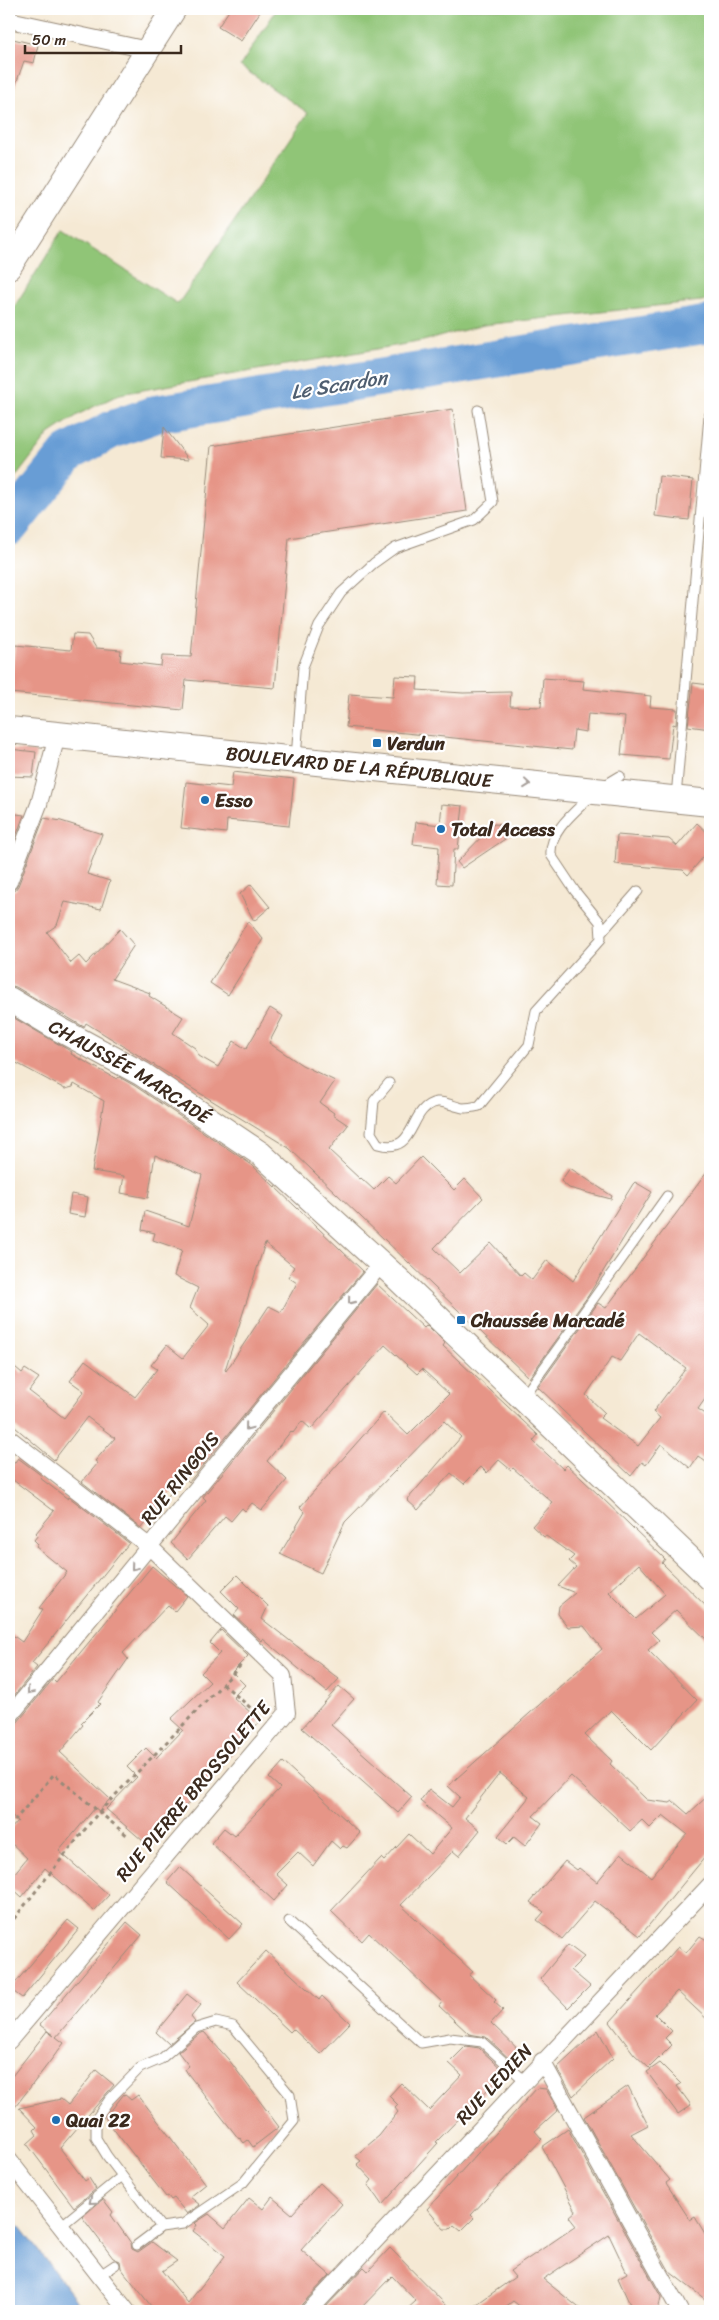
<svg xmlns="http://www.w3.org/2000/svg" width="719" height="2320" viewBox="0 0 719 2320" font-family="Sriracha,sans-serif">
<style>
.green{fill:#90c577;stroke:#66784a}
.water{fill:#689dd5;stroke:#52647a}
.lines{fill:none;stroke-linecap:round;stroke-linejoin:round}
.river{stroke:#689dd5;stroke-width:38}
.building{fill:#e69587;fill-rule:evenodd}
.lane-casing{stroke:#988a79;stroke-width:11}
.street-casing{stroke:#988a79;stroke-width:18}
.secondary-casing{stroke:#988a79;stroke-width:26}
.primary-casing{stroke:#988a79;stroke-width:28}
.path{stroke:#988a79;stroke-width:3;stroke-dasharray:4 4;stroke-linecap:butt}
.lane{stroke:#fff;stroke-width:9}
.street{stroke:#fff;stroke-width:16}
.secondary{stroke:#fff;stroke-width:24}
.primary{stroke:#fff;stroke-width:26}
.oneway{stroke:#a79f9a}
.poi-dot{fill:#1f6fb2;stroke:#fff;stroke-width:2}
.labels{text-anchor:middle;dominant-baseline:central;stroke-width:4.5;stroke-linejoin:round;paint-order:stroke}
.poi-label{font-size:19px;font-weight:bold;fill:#3b2a1e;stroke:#fff;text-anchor:start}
.street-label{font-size:19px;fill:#3b2a1e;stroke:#fff}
.water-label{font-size:20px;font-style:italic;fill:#4f5e70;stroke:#fff}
</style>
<rect width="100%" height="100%" fill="#fff"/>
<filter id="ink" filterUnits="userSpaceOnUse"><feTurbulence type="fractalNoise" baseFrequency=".02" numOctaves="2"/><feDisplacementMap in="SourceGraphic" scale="10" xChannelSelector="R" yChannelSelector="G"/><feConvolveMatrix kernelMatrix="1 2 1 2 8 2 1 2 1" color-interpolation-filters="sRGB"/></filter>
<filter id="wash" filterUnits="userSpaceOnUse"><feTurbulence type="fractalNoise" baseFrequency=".0096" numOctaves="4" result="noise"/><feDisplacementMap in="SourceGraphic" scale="20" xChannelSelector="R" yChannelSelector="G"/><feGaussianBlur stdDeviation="1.12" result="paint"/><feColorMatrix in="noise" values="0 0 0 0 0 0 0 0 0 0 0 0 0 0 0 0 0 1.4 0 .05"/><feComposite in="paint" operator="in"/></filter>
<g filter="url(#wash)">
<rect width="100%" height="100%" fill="#f5e9d4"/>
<path class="green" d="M277,9H710V300L484,325L423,341L120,394L81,413L49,434L9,486V315L63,230L178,304L308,113L240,66Z"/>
<path class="water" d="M9,2213L85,2311H9Z"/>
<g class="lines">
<path class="river" d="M9,527L68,453L111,430L156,414L710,324"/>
</g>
<g id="blocks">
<path class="building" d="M230,9H262L241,41L218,27Z
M9,38L38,45L34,63L24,61L11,98H9Z
M453,409L467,511L289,538L275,688L186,680L183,710L10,693L15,645L71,650L73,634L88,635L96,648L121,650L120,661L161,666L162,656L191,657L211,446Z
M164,427L189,460L161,458Z
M659,476L693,480L689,520L655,516Z
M395,676L418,677L417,690L463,693L511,692L510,706L541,707L543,678L584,681L583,689L651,696L650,707L677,709L676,725L673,724L669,759L621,755L625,717L588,714L586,732L574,730L572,750L346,727L349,694L393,697Z
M693,683L710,685V729L688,726Z
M9,749L36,752L33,777L9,776Z
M233,772L294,779L289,826L227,820L226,833L181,828L186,782L231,787Z
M442,804L463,806L458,849H454L452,885L437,884L439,847L413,844L416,822L440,825Z
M9,813L24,815L9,855Z
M44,818L61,821L102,834L87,874L110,881L101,909L65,902L57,925L47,932L71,963L79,956L86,964L120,929L134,945L112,979L150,993L149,996L183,1017L173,1033L195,1048L199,1056L218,1067L234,1041L246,1049L270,1008L283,1016L269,1043L302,1065L335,1081L320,1103L334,1113L333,1115L348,1125L329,1150L360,1179L361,1178L374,1190L388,1176L396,1183L421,1157L454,1190L465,1179L483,1198L434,1248L460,1273L491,1243L521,1276L524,1273L532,1280L547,1260L573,1281L633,1184L635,1182L652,1192L588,1296L529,1378L289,1148L86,1023L84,1027L16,987L9,985V892L15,890L18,886Z
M697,823L710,835V849L688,875L683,870L615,864L617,835L669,839L677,846Z
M494,824L505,825L511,835L462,868L457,862Z
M251,884L270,907L254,921L240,894Z
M248,921L263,939L228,995L210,983Z
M9,1015L72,1052L71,1054L117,1079L119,1077L135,1086L252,1165L363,1271L189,1482L184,1477L141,1528L82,1482L98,1463L95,1461L115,1438L87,1417L54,1460L9,1422V1362L22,1373L25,1369L39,1378L29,1391L64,1418L84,1391L70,1381L85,1360L135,1397L157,1369L151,1365L167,1345L183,1358L209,1325L190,1308L198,1288L174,1276L182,1250L153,1240L155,1233L142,1230L145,1211L189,1226L202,1175L155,1155L148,1198L121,1193L124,1176L92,1171L104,1101L74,1084L73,1087L65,1089L9,1059ZM265,1243L294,1267L288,1277L297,1283L281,1312L269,1306L226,1371L225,1370Z
M570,1168L612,1196L611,1199L569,1188L561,1181Z
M710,1168V1392L698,1409L710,1417V1465L698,1456L690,1468L661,1444L646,1465L642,1462L631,1476L538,1387L598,1303L606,1308ZM639,1333L686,1368L653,1412L660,1418L638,1446L600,1418L605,1413L586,1395L612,1357L620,1361Z
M71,1194L88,1197L85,1217L68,1214Z
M377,1284L424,1328L427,1325L445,1343L443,1346L538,1435L533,1441L563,1469L567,1465L599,1495L665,1559L662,1563L710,1610V1643L676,1610L651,1632L659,1640L648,1650L697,1700L651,1750L611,1710L585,1735L612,1761L610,1764L647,1800L670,1803L673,1801L688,1814L710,1794V1851L640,1936L595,1901L562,1939L537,1920L544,1912L530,1902L565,1861L577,1870L579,1868L597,1882L621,1853L651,1877L687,1834L663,1815L650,1828L642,1820L630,1831L571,1776L533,1816L542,1823L525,1846L514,1837L507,1844L498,1836L529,1797L500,1773L465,1818L480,1830L459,1856L453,1851L401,1905L473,1972L469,1975L496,2000L494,2002L503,2010L491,2023L523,2054L514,2063L486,2037L469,2034L439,2006L442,2002L369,1933L362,1941L331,1911L381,1858L384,1861L409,1834L430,1854L452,1828L420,1801L429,1789L452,1807L460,1797L448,1786L602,1649L584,1626L568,1627L558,1614L559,1606L575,1593L558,1586L576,1567L569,1561L574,1556L546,1536L544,1537L532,1526L553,1503L513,1468L511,1470L499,1460L487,1473L481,1467L464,1484L451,1473L418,1510L407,1500L461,1437L444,1421L345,1522L321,1573L280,1554L305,1512L300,1507L384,1412L408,1435L449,1394L422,1369L417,1374L385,1345L311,1429L302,1421L293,1433L291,1431L267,1461L287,1480L262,1510L252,1503L245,1511L242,1508L231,1521L225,1516L188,1559L171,1543L206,1500L203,1497ZM639,1564L665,1594L636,1619L609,1592Z
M18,1458L42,1476L40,1478L68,1499L69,1497L129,1543L32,1663L37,1667L9,1702V1648L11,1634L22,1642L43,1609L39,1608L67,1572L36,1547L38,1544L34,1540L38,1535L36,1533L54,1511L9,1477V1470Z
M152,1566L187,1596L175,1611L168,1605L123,1653L128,1659L98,1702L100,1704L81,1723L83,1725L60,1752L110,1799L99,1811L95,1808L59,1851L109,1895L94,1911L45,1868L22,1897L9,1885V1880L27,1858L9,1841V1831L18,1821L9,1813V1727L17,1723L53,1679L56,1682Z
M237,1575L268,1606L262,1619L339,1679L327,1692L263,1639L262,1641L234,1615L239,1609L221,1591Z
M221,1630L248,1656L232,1672L245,1685L233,1697L260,1721L150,1847L106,1809L137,1777L127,1767L146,1748L156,1758L183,1730L171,1719L210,1682L201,1673L220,1653L210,1643Z
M339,1686L354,1699L331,1725L412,1797L398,1813L302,1728Z
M283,1762L360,1833L347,1848L343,1846L340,1849L331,1841L313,1866L298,1852L276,1874L288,1885L274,1901L211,1843L224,1828L234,1836L280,1788L269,1778Z
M180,1867L243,1924L229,1939L167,1882Z
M68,1920L79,1929L22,1998L10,1989Z
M127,1922L142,1935L56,2037L64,2043L9,2115V2080L47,2031L54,2036L40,2025Z
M700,1936L710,1942V2022L677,1991L655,2014L672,2031L665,2038L672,2045L649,2068L634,2054L610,2022L678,1947L686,1953Z
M568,1945L584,1957L571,1970L590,1986L568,2008L540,1979Z
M266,1951L319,2000L322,1996L350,2023L320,2054L293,2029L290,2032L237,1982Z
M187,1994L201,2005L191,2017L195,2022L169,2044L156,2032Z
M598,2030L613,2058L573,2096L557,2068Z
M204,2032L229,2060L279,2127L253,2147L248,2140L244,2143L240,2138L239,2139L188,2074L185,2069L189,2066L178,2052L199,2034Z
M466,2046L479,2048L505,2072L436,2142L438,2143L382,2205L368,2185L372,2180L357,2164L361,2161L355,2156L379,2136L398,2112L395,2108L398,2105L389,2096L401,2083L429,2110L462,2075L449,2063Z
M660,2063L681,2084L677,2086L691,2105L678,2114L647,2072Z
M96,2070L114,2085L60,2148L85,2181L89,2178L96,2189L74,2207L27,2144L37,2135L34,2130L37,2127L19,2108L61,2099L68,2105Z
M628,2086L648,2125L631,2134L670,2180L666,2183L690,2220L695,2217L710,2242V2303L670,2272L584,2117Z
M537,2088L546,2089L558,2110L535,2131L542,2139L471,2215L474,2218L461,2231L454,2225L450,2229H444L427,2209Z
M124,2094L131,2100L138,2095L206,2184L190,2197L200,2205L187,2214L174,2198L171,2200L168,2196L166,2197L105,2118Z
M568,2129L661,2297L658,2311H633L618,2278L627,2273L609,2235L543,2279L583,2311H526L513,2301L500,2311H467L515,2277L510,2271L576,2226L569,2217L576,2211L542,2147Z
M320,2183L342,2204L301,2250L330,2275L302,2304L299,2311H155L121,2268L120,2261L113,2258L82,2217L103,2199L113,2212L111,2215L131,2243L132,2249L138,2252L152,2242L177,2261L162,2271L188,2303L225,2256L193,2231L197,2225L195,2223L209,2214L225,2228L249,2198L263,2209L272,2197L292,2214Z
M390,2248L452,2311H405L416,2301L392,2276L358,2311H322L364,2267L368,2271Z"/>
</g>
</g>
<g filter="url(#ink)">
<use href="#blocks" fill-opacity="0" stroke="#988a79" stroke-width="1"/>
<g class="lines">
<defs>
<path id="lane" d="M296,758L303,667L319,626L341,593L374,563L395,548L474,520L493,502L478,410
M605,785L620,776
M676,797L709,416
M602,932L638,891
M389,1083L374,1101L371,1133L378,1144C418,1156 407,1107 437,1102C445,1101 455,1107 463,1108C468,1108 474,1107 479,1106L529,1045L536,1011L601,939L600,922L575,891L551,855C549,831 576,811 591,796
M523,1397L667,1196
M289,1921L421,2043L450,2038L482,2042L525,2081
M62,2225L122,2176
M137,2245L161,2227L183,2224L243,2183L294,2121L290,2095L233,2026L216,2022L196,2028L161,2059L140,2068L109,2100L96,2119V2138L107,2156L161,2227
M100,2275L115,2265"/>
<path id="street" d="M9,20L148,50
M9,882L39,804L57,736
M9,1438L150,1547L283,1676L287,1713L9,2041
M9,1717L381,1264
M542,2061L680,2311
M9,2160L127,2311
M309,2311L710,1885"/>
<g id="secondary">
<path d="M9,267L174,9"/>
<path id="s1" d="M9,999L59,1029L142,1074L261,1154L397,1278L710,1578"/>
</g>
<g id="primary">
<path id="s2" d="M9,730L710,803"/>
</g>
</defs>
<use href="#lane" class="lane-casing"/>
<use href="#street" class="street-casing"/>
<use href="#secondary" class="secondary-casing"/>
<use href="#primary" class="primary-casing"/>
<path class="path" d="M223,1684L260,1716
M9,1827L54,1774L129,1837
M9,1925L98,1813L243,1663"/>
<use href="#lane" class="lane"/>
<use href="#street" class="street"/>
<use href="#secondary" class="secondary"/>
<use href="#primary" class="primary"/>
</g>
<defs><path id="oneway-chevron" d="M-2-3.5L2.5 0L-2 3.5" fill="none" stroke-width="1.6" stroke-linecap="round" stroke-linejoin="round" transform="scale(1.25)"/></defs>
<g class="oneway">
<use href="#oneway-chevron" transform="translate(527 784) rotate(6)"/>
<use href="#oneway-chevron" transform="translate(351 1301) rotate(129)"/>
<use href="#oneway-chevron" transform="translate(248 1427) rotate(129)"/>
<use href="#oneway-chevron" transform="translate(134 1567) rotate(130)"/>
<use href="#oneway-chevron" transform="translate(30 1691) rotate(130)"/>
<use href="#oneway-chevron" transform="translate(92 2201) rotate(141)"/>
</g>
</g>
<g class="poi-dot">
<rect x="372" y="738" width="10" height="10" rx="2.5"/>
<circle cx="205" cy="800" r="5"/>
<circle cx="441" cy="829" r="5"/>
<rect x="456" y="1315" width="10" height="10" rx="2.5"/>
<circle cx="56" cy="2120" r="5"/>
</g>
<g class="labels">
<g class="poi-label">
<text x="387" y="743">Verdun</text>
<text x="215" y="800">Esso</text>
<text x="451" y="829">Total Access</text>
<text x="471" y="1320">Chaussée Marcadé</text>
<text x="66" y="2120">Quai 22</text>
</g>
<g class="street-label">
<text stroke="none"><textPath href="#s2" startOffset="352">BOULEVARD DE LA RÉPUBLIQUE</textPath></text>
<text stroke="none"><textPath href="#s1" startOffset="141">CHAUSSÉE MARCADÉ</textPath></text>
<text transform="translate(180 1478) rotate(-51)">RUE RINGOIS</text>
<text transform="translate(193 1791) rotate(-50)">RUE PIERRE BROSSOLETTE</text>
<text transform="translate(494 2084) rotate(-47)">RUE LEDIEN</text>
</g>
<g class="water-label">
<text transform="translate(339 385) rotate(-9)">Le Scardon</text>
</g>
</g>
<rect width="719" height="2320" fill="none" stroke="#fff" stroke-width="30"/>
<path d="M25 45v8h156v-8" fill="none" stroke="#3b2a1e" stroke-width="2.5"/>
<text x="32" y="45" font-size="15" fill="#3b2a1e" stroke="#ffffff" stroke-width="4" paint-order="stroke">50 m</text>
</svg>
